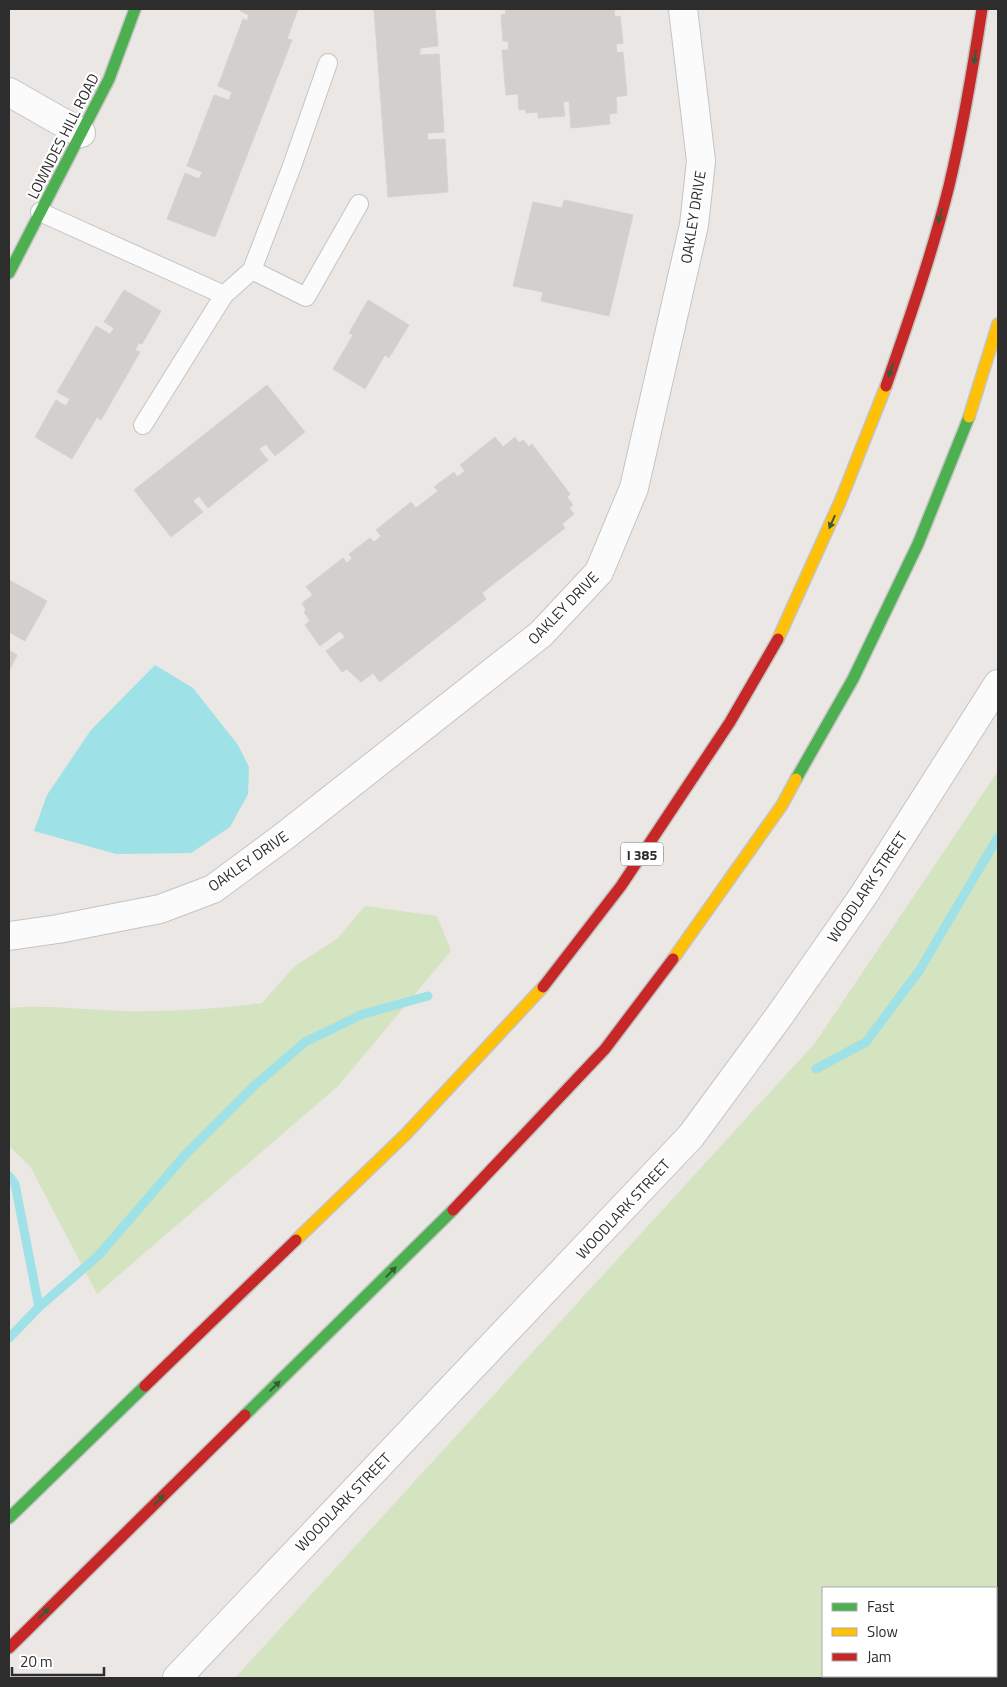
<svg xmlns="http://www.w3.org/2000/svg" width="1007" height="1687" viewBox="0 0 1007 1687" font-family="'Titillium Web',sans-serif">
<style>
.green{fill:#d4e3c0;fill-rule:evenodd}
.water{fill:#9ee1e6}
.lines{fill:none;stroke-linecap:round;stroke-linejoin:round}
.stream{stroke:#9ee1e6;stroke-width:9}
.building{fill:#d2cfcd;stroke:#d5d2d0}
.lane-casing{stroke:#c5c4c4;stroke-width:20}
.street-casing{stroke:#c5c4c4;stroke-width:30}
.fast-casing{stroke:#c5c4c4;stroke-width:14}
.slow-casing{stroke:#c5c4c4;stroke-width:14}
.jam-casing{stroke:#c5c4c4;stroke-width:14}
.lane{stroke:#fcfbfb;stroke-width:18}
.street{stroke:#fcfbfb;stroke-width:28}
.fast{stroke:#4caf50;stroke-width:11}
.slow{stroke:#ffc107;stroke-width:11}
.jam{stroke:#c62828;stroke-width:11}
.oneway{fill:#385a39}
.labels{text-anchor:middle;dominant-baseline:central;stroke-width:4.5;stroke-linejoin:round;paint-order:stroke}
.shield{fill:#fff;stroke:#6c6c6c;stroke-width:1}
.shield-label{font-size:14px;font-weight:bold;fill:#2d2d2d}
.street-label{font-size:15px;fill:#2d2d2d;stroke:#fff}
</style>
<rect width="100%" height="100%" fill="#eae7e4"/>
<path class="green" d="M998,771V1678H235L815,1043ZM823,1588H996V1676H823Z
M365,906L437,916L451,951L338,1086L97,1294L30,1166L9,1146V1008C47,1004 85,1010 124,1011C171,1012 216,1009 262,1003L295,966L337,939Z"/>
<path class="water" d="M155,665L193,688L238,745L249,767L248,794L230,827L191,853L116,854L34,831L47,795L91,730Z"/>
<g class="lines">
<path class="stream" d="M816,1069L866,1042L919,971L998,837
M9,1176L15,1184L39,1307
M9,1338L39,1307L98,1256L185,1155L255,1085L305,1042L363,1014L428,996"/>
</g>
<path class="building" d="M241,9H298L287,39L292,40L215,237L167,219L185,173L199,179L202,172L187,166L214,95L229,100L232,92L218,86L243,19L247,21L249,15L240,11Z
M374,9H435L438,46L420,48V55L439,54L444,132L427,133L428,140L445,139L448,192L388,197Z
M505,9H614L615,17L620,16L623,43L616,44L617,53L623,52L627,95L616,97L617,113L609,114L610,124L571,128L569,101L563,102L565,116L538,118V112L526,113L525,109L519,110L518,94L506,95L502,50H509L508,41H503L501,15L506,14Z
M564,200L633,215L609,316L541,301L543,292L513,286L533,202L562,208Z
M124,290L161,311L142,344L139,343L135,350L140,352L101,420L97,417L72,459L35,437L56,400L66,406L70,399L57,392L96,326L110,334L114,328L104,322Z
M368,300L409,325L389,358L385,355L365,389L333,369L353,335L349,333Z
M267,385L305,432L275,456L266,444L259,449L268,460L208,508L199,496L193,501L203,512L171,537L134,490Z
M495,437L503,447L515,437L519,443L523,440L529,447L532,444L570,494L567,497L573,505L569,508L574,514L562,524L565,528L482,593L486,599L380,682L373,673L361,682L347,669L342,672L326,651L345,637L340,631L320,646L305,625L310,621L304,612L306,610L302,603L313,595L306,587L343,558L347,563L352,558L349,554L370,538L374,542L381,536L376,530L411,502L416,508L438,491L434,487L454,472L457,477L465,471L460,465Z
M9,580L47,601L25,641L9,632Z
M9,650L17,655L9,671Z"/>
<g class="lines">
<defs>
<path id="lane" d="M40,212L224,295L252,270L306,297L359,204
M252,270L292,166L328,63
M143,425L224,295"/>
<path id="street" d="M9,92L81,133
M9,936L58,929L160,909L213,889L282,838L541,634L599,572L634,488L694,225L701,161L683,9
M177,1678L691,1136L780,1015L863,896L998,684"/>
<path id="fast" d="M9,273L109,79L135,9
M796,779L853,679L918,544L969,417
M245,1415L453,1210
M9,1518L145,1386"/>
<path id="slow" d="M969,417L998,324
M778,639L840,502L886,386
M673,959L782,805L796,779
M296,1240L406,1134L543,987"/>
<path id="jam" d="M886,386C909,320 932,254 949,186C963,127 973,68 982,9
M543,987L621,886L730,722L778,639
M453,1210L605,1049L673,959
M145,1386L296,1240
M9,1648L245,1415"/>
</defs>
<use href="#lane" class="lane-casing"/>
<use href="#street" class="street-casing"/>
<use href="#fast" class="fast-casing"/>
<use href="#slow" class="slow-casing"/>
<use href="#jam" class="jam-casing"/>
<use href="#lane" class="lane"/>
<use href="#street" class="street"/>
<use href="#fast" class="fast"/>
<use href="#slow" class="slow"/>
<use href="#jam" class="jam"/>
</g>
<defs><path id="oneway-solid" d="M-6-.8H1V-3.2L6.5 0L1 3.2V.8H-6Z" transform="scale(1.25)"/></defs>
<g class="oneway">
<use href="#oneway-solid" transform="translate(975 57) rotate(98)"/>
<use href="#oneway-solid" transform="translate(940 216) rotate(106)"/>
<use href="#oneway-solid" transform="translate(891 370) rotate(110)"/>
<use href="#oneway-solid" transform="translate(832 522) rotate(114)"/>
<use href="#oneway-solid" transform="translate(391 1272) rotate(-44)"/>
<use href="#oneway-solid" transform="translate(275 1386) rotate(-44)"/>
<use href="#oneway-solid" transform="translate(159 1500) rotate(-44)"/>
<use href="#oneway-solid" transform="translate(44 1613) rotate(-44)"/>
</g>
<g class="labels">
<rect class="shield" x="621" y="842.5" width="42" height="23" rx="4"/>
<g class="shield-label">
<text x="642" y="854">I 385</text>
</g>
<g class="street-label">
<text transform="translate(63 136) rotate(-63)">LOWNDES HILL ROAD</text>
<text transform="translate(693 217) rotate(-81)">OAKLEY DRIVE</text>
<text transform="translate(563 608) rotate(-46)">OAKLEY DRIVE</text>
<text transform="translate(248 861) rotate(-35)">OAKLEY DRIVE</text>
<text transform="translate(867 887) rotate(-56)">WOODLARK STREET</text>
<text transform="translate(623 1209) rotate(-47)">WOODLARK STREET</text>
<text transform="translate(343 1502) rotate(-46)">WOODLARK STREET</text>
</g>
</g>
<rect width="1007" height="1687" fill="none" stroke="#2d2d2d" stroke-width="20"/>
<rect x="822" y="1587" width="175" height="90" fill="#ffffff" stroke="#ababab"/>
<rect x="832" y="1603" width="25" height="8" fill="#4caf50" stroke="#ababab"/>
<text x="867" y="1612" font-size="15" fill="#2d2d2d">Fast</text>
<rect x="832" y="1628" width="25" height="8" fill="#ffc107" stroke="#ababab"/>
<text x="867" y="1637" font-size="15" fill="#2d2d2d">Slow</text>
<rect x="832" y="1653" width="25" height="8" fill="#c62828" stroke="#ababab"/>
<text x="867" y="1662" font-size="15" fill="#2d2d2d">Jam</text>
<path d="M12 1667v8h92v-8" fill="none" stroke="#2d2d2d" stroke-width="2.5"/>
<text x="20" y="1667" font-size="15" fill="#2d2d2d" stroke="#ffffff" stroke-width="4" paint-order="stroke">20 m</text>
</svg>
